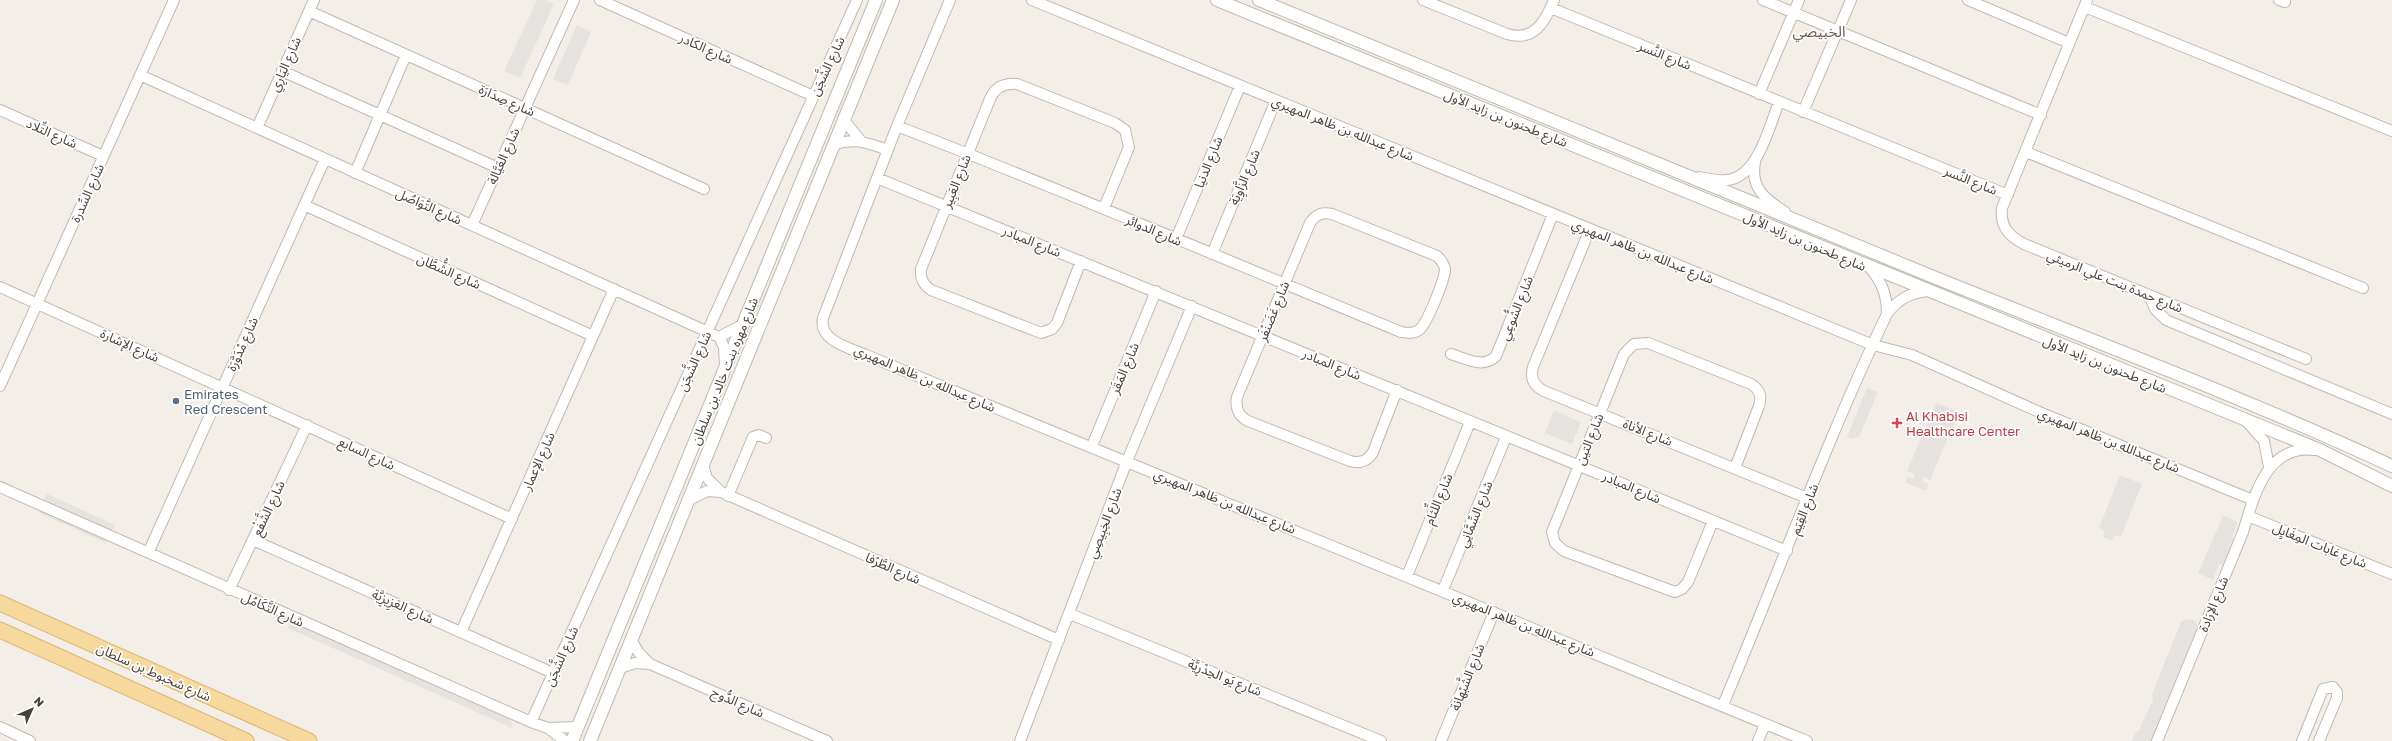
<svg xmlns="http://www.w3.org/2000/svg" width="2392" height="741" viewBox="0 0 2392 741" font-family="'Golos Text','Noto Sans Arabic',sans-serif">
<style>
.parking{fill:#e5e2e0}
.lines{fill:none;stroke-linecap:round;stroke-linejoin:round}
.minor-casing{stroke:#c1b9af;stroke-width:12}
.tertiary-casing{stroke:#c1b9af;stroke-width:14}
.primary-casing{stroke:#dcb56e;stroke-width:17}
.minor{stroke:#fff;stroke-width:10}
.tertiary{stroke:#fff;stroke-width:12}
.primary{stroke:#f7d99d;stroke-width:15}
.service-dot{fill:#5c6f8a;stroke:#fff;stroke-width:1.5}
.health-dot{fill:#e0444e;stroke:#fff;stroke-width:1.5}
.labels{text-anchor:middle;dominant-baseline:central;stroke-width:3.5;stroke-linejoin:round;paint-order:stroke}
.street-label{font-size:13px;fill:#464037;stroke:#fff}
.service-label{font-size:13px;fill:#4e5e75;stroke:#fff;text-anchor:start}
.health-label{font-size:13px;fill:#be3a42;stroke:#fff;text-anchor:start}
.quarter-label{font-size:15px;fill:#685d4f;stroke:#fff}
</style>
<rect width="100%" height="100%" fill="#f3efe8"/>
<path class="parking" d="M537,0H546L554,4L520,78L504,71Z
M577,25L591,32L568,85L553,79Z
M1867,388L1878,392L1859,437L1851,439L1847,437Z
M1936,403L1959,412L1930,480L1923,477L1922,481L1929,484L1926,491L1905,482L1907,477L1913,479L1915,474L1907,471Z
M1554,410L1581,422L1572,444L1545,433Z
M2120,475L2142,484L2121,537L2115,535L2112,541L2103,537L2105,531L2099,528Z
M47,494L115,525L106,543L38,512Z
M2223,516L2238,522L2232,537L2237,539L2226,567L2219,564L2213,580L2198,573Z
M294,611L510,707L512,728L288,628Z
M2186,619L2194,620L2198,626L2152,741H2132L2135,733L2139,730L2153,700L2152,694L2181,622Z"/>
<g class="lines">
<defs>
<path id="minor" d="M600,0L813,96
M950,0L897,126L823,318C818,341 850,348 866,355L1807,741
M1032,0L1873,345L1912,355L2037,411L2253,500
M1423,0L1507,34C1534,42 1545,22 1554,0
M1763,0L2041,115
M1968,0L2069,43
M2087,0L2002,208C2000,227 2009,236 2024,244L2306,359
M2279,0L2285,2
M2085,7L2392,131
M1551,8L2008,195
M309,11L704,189
M282,71L498,168
M140,75L719,337L724,347L725,366
M1759,94L1799,0
M0,110L103,156
M1803,112L1851,0
M843,119L860,140
M897,126C1066,191 1233,263 1401,332C1408,333 1413,334 1419,330C1427,324 1445,279 1445,269C1444,264 1441,260 1437,256L1332,214C1322,212 1316,214 1310,223L1237,397C1235,407 1238,416 1248,421L1350,461C1360,464 1368,461 1373,452L1397,390
M257,128L314,0
M833,145C854,137 868,143 888,150
M2026,152L2363,288
M1755,162C1750,188 1765,199 1785,212
M355,173L406,55
M1699,177C1708,179 1718,181 1727,180C1758,177 1769,127 1779,102
M877,178L1787,551
M304,205L593,336
M472,225L574,0
M1590,229L1533,367C1530,378 1534,386 1544,391L1807,498
M1176,239L1240,86
M1212,254L1276,100
M1081,261L1057,323L1052,329L1041,333L931,290C923,284 920,279 921,269L990,99C995,87 1005,83 1017,84L1115,123L1125,130L1129,147L1104,208
M1870,268C1882,282 1887,295 1887,314
M0,287L512,519
M2149,295L2155,309L2166,320L2392,414
M719,337L744,324
M1451,354C1467,359 1483,369 1496,356L1553,214
M0,386L174,0
M2247,422L2264,441L2269,467
M1092,446L1156,291
M703,465L707,478L721,492L1059,640
M0,487C177,565 353,645 531,722L548,728L577,727
M728,496L753,437L759,435L766,438
M689,500L707,491L721,492
M2248,516L2392,574
M1713,521L1688,582L1682,589L1675,592L1564,551L1555,543L1552,532L1624,354L1634,344L1648,343L1751,384C1760,390 1762,396 1759,406L1735,468
M253,540L553,673
M149,551L325,159
M1407,576L1470,422
M229,590L307,425
M1443,590L1506,437
M1070,614L1381,741
M461,632L614,289
M631,640L639,653L650,664L827,741
M620,668L635,663L650,664
M1723,705C1778,575 1826,441 1887,314C1898,299 1910,293 1927,291
M531,722L857,0
M0,727L30,741
M548,728L565,741
M1020,741L1127,461L1192,306
M1441,741L1494,612
M1758,741L1765,724
M2157,741L2243,532C2254,496 2267,444 2314,450
M2302,741L2323,689L2333,687L2337,692V698L2319,741"/>
<path id="tertiary" d="M1217,0L2320,450L2392,486
M1259,0C1483,91 1707,184 1931,276C2085,338 2241,396 2392,466
M572,741L876,0
M590,741L893,0"/>
<path id="primary" d="M0,603L309,741
M0,630L246,741"/>
</defs>
<use href="#minor" class="minor-casing"/>
<use href="#tertiary" class="tertiary-casing"/>
<use href="#primary" class="primary-casing"/>
<use href="#minor" class="minor"/>
<use href="#tertiary" class="tertiary"/>
<use href="#primary" class="primary"/>
</g>
<circle class="service-dot" cx="176" cy="401" r="4"/>
<path class="health-dot" d="M1895 417h4v4h4v4h-4v4h-4v-4h-4v-4h4z"/>
<g class="labels">
<g class="street-label">
<text transform="translate(706 48) rotate(24)">شارع الكادر</text>
<text transform="translate(1665 55) rotate(22)">شارع النَّسر</text>
<text transform="translate(285 64) rotate(-66)">شارع اليَارِي</text>
<text transform="translate(827 66) rotate(-65)">شارع الشَّجَن</text>
<text transform="translate(507 100) rotate(24)">شارع صِدَارَة</text>
<text transform="translate(1506 118) rotate(22)">شارع طحنون بن زايد الأول</text>
<text transform="translate(1343 128) rotate(22)">شارع عبدالله بن ظاهر المهيري</text>
<text transform="translate(52 133) rotate(24)">شارع التِّلاد</text>
<text transform="translate(503 156) rotate(-66)">شارع العَيَّالة</text>
<text transform="translate(1208 162) rotate(-68)">شارع الدنيا</text>
<text transform="translate(1244 177) rotate(-67)">شارع الزَّاوِيَة</text>
<text transform="translate(1971 180) rotate(22)">شارع النَّسر</text>
<text transform="translate(956 181) rotate(-68)">شارع العَبِير</text>
<text transform="translate(87 193) rotate(-66)">شارع السِّدرة</text>
<text transform="translate(429 206) rotate(24)">شارع التَّوَاصُل</text>
<text transform="translate(1154 230) rotate(23)">شارع الدوائر</text>
<text transform="translate(1032 241) rotate(22)">شارع المبادر</text>
<text transform="translate(1805 241) rotate(23)">شارع طحنون بن زايد الأول</text>
<text transform="translate(1643 251) rotate(22)">شارع عبدالله بن ظاهر المهيري</text>
<text transform="translate(449 271) rotate(24)">شارع الشُّطَّان</text>
<text transform="translate(2115 281) rotate(22)">شارع حمدة بنت علي الرميثي</text>
<text transform="translate(1516 308) rotate(-68)">شارع الشُّوعِي</text>
<text transform="translate(1273 311) rotate(-68)">شارع غَضَنْفَر</text>
<text transform="translate(242 344) rotate(-66)">شارع مْدَوَّرَة</text>
<text transform="translate(130 345) rotate(24)">شارع الإشارة</text>
<text transform="translate(694 361) rotate(-66)">شارع الشَّجَن</text>
<text transform="translate(1332 364) rotate(22)">شارع المبادر</text>
<text transform="translate(2105 364) rotate(22)">شارع طحنون بن زايد الأول</text>
<text transform="translate(1124 368) rotate(-67)">شارع المَقَر</text>
<text transform="translate(724 371) rotate(-68)">شارع مهره بنت خالد بن سلطان</text>
<text transform="translate(925 378) rotate(23)">شارع عبدالله بن ظاهر المهيري</text>
<text transform="translate(1648 432) rotate(22)">شارع الأناة</text>
<text transform="translate(1589 439) rotate(-68)">شارع التين</text>
<text transform="translate(2109 440) rotate(22)">شارع عبدالله بن ظاهر المهيري</text>
<text transform="translate(367 453) rotate(25)">شارع السابع</text>
<text transform="translate(538 461) rotate(-66)">شارع الإعمار</text>
<text transform="translate(1632 487) rotate(23)">شارع المبادر</text>
<text transform="translate(1438 499) rotate(-68)">شارع اللِّثام</text>
<text transform="translate(1225 501) rotate(22)">شارع عبدالله بن ظاهر المهيري</text>
<text transform="translate(268 508) rotate(-65)">شارع الشَّفْع</text>
<text transform="translate(1804 509) rotate(-68)">شارع القِيَم</text>
<text transform="translate(1475 514) rotate(-68)">شارع السِّمَّانِي</text>
<text transform="translate(1104 523) rotate(-69)">شارع الخِبِيصِي</text>
<text transform="translate(2320 545) rotate(22)">شارع غابات المِغَايِل</text>
<text transform="translate(893 568) rotate(24)">شارع الطَّرْفا</text>
<text transform="translate(2213 604) rotate(-68)">شارع الإرَادة</text>
<text transform="translate(403 606) rotate(24)">شارع العَزِيزِيَّة</text>
<text transform="translate(273 609) rotate(24)">شارع التَّكَامُل</text>
<text transform="translate(1524 624) rotate(22)">شارع عبدالله بن ظاهر المهيري</text>
<text transform="translate(561 656) rotate(-66)">شارع الشَّجَن</text>
<text transform="translate(154 672) rotate(24)">شارع شخبوط بن سلطان</text>
<text transform="translate(1225 677) rotate(22)">شارع يَو الحِدْرِيَّة</text>
<text transform="translate(1467 677) rotate(-68)">شارع الشَّبْهانة</text>
<text transform="translate(738 702) rotate(24)">شارع الدُّوح</text>
</g>
<g class="service-label">
<text x="184" y="394">Emirates<tspan x="184" dy="15">Red Crescent</tspan></text>
</g>
<g class="health-label">
<text x="1906" y="416">Al Khabisi<tspan x="1906" dy="15">Healthcare Center</tspan></text>
</g>
<g class="quarter-label">
<text x="1819" y="31">الخبيصي</text>
</g>
</g>
<g transform="translate(32 709) rotate(45)" stroke="#ffffff" stroke-width="3" paint-order="stroke">
<path d="M0-3L7 15L0 10L-7 15Z" fill="#464037"/>
<text y="-6" font-size="11" font-weight="bold" text-anchor="middle" fill="#464037">N</text>
</g>
</svg>
